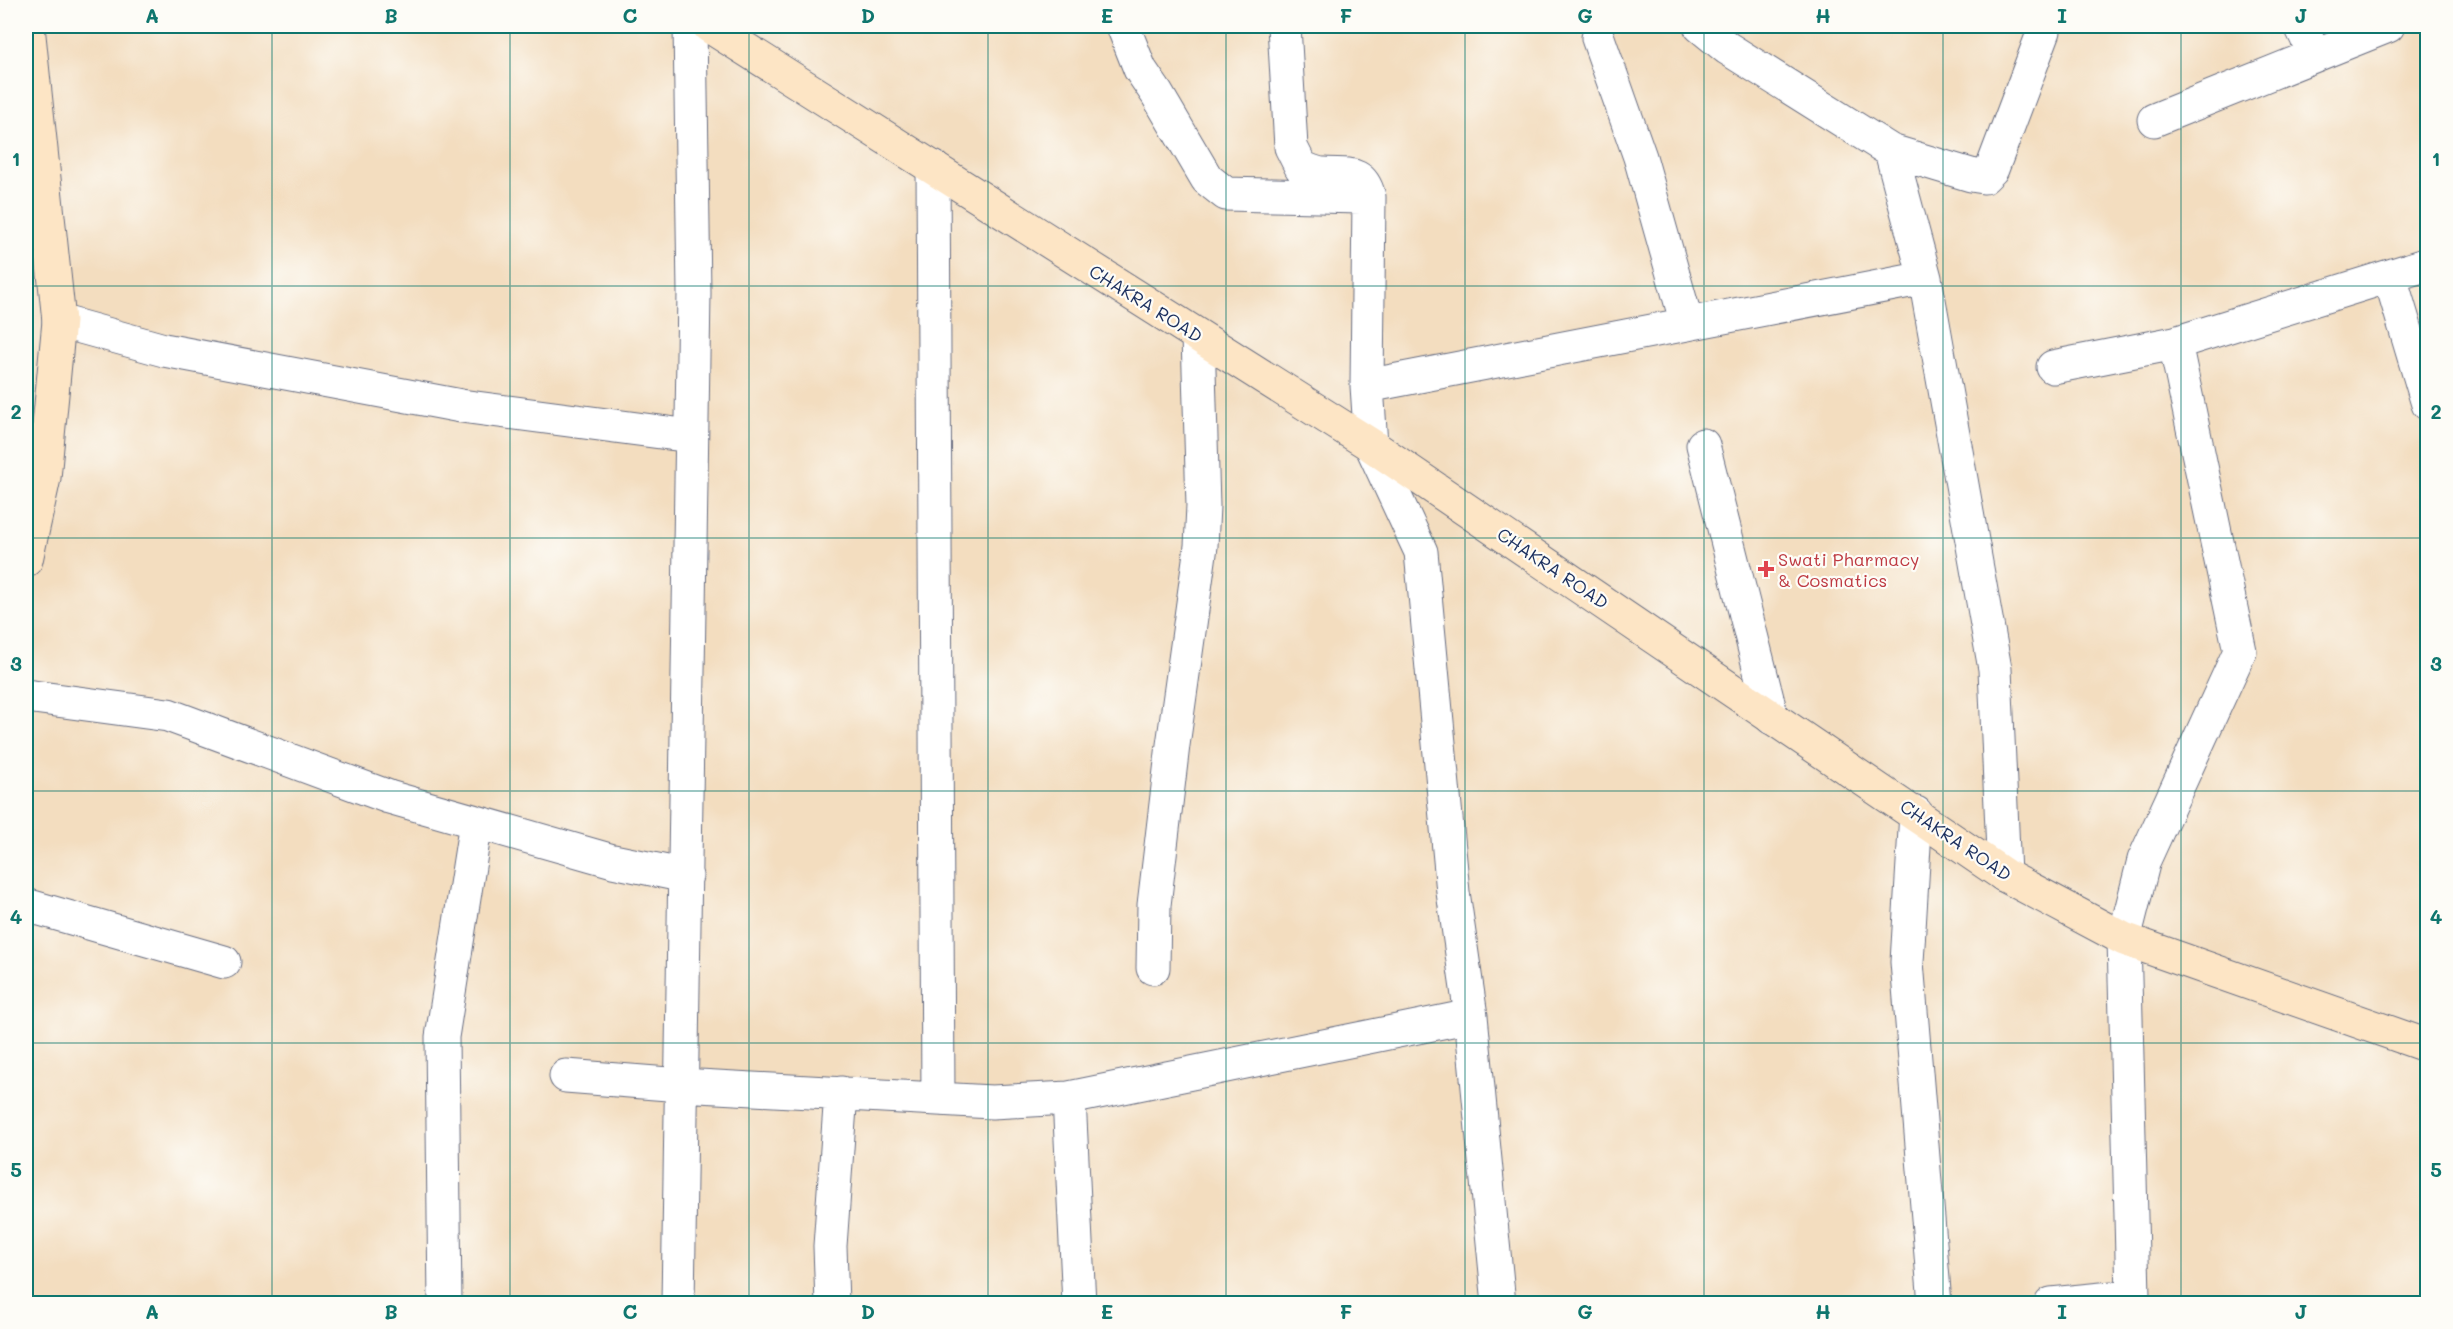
<svg xmlns="http://www.w3.org/2000/svg" width="2453" height="1329" viewBox="0 0 2453 1329" font-family="Mali,sans-serif">
<style>
.lines{fill:none;stroke-linecap:round;stroke-linejoin:round}
.street-casing{stroke:#676c80;stroke-width:35}
.secondary-casing{stroke:#676c80;stroke-width:35}
.street{stroke:#fff;stroke-width:33}
.secondary{stroke:#fde5c5;stroke-width:33}
.grid{fill:none;stroke:#0f766e;stroke-width:1.5;stroke-opacity:0.55}
.health-dot{fill:#e0444e;stroke:#fdfcf7;stroke-width:2}
.labels{text-anchor:middle;dominant-baseline:central;stroke-width:4.5;stroke-linejoin:round;paint-order:stroke}
.street-label{font-size:18px;fill:#1b2f5e;stroke:#fdfcf7}
.health-label{font-size:18px;fill:#be3a42;stroke:#fdfcf7;text-anchor:start}
.neatline{fill:none;stroke:#0f766e;stroke-width:2}
.grid-label{font-size:20px;text-anchor:middle;font-weight:bold;fill:#0f766e}
</style>
<rect width="100%" height="100%" fill="#fdfcf7"/>
<filter id="ink" filterUnits="userSpaceOnUse"><feTurbulence type="fractalNoise" baseFrequency=".0167" numOctaves="2"/><feDisplacementMap in="SourceGraphic" scale="12" xChannelSelector="R" yChannelSelector="G"/><feConvolveMatrix kernelMatrix="1 2 1 2 8 2 1 2 1" color-interpolation-filters="sRGB"/></filter>
<filter id="wash" filterUnits="userSpaceOnUse"><feTurbulence type="fractalNoise" baseFrequency=".008" numOctaves="4" result="noise"/><feDisplacementMap in="SourceGraphic" scale="24" xChannelSelector="R" yChannelSelector="G"/><feGaussianBlur stdDeviation="1.35" result="paint"/><feColorMatrix in="noise" values="0 0 0 0 0 0 0 0 0 0 0 0 0 0 0 0 0 1.4 0 .05"/><feComposite in="paint" operator="in"/></filter>
<g filter="url(#wash)">
<rect width="100%" height="100%" fill="#f3ddbf"/>
</g>
<g filter="url(#ink)">
<g class="lines">
<defs>
<path id="street" d="M1123,26L1140,69L1157,94L1207,179L1226,194L1361,197
M1284,26L1291,147L1301,167C1309,170 1316,174 1324,174C1347,176 1362,169 1369,197L1367,386L1371,445L1421,552L1453,892L1471,1016L1499,1304
M1700,26L1727,48L1891,151L1971,175L1984,177L1992,169L2044,31
M2301,26L2315,55
M1598,38L1640,157L1687,324
M2154,120L2388,26
M1891,151L1925,278L1995,669L2004,875
M933,167L938,1098
M2390,277L2428,404
M59,321L164,350L461,406L691,436
M2053,367L2175,343L2428,264
M1367,386L1925,278
M1703,445L1772,718
M26,696L168,715L389,797L613,861L686,876
M1916,813L1907,962L1935,1304
M26,905L224,962
M1153,968L1154,905L1173,745L1201,546L1203,506L1198,336
M566,1076L681,1085L992,1102L1069,1098L1471,1016
M1069,1098L1079,1304
M445,1304L442,1037L476,822
M678,1304L694,293L690,26
M832,1304L830,1246L841,1093
M2051,1304L2133,1296
M2135,1304L2133,1296L2124,939L2144,860L2240,651L2175,343"/>
<path id="secondary" d="M709,26L1371,445L2004,875L2124,939L2428,1046
M26,560L44,478L59,321L28,26"/>
</defs>
<use href="#street" class="street-casing"/>
<use href="#secondary" class="secondary-casing"/>
<use href="#street" class="street"/>
<use href="#secondary" class="secondary"/>
</g>
</g>
<path class="grid" d="M272,26V1304M510,26V1304M749,26V1304M988,26V1304M1226,26V1304M1465,26V1304M1704,26V1304M1943,26V1304M2181,26V1304M26,286H2428M26,538H2428M26,791H2428M26,1043H2428"/>
<path class="health-dot" d="M1763 560h6v6h6v6h-6v6h-6v-6h-6v-6h6z"/>
<g class="labels">
<g class="street-label">
<text transform="translate(1146 303) rotate(32)">CHAKRA ROAD</text>
<text transform="translate(1553 568) rotate(34)">CHAKRA ROAD</text>
<text transform="translate(1956 840) rotate(34)">CHAKRA ROAD</text>
</g>
<g class="health-label">
<text x="1778" y="559">Swati Pharmacy<tspan x="1778" dy="21">&amp; Cosmatics</tspan></text>
</g>
</g>
<rect width="2453" height="1329" fill="none" stroke="#fdfcf7" stroke-width="66"/>
<rect x="33" y="33" width="2387" height="1263" class="neatline"/>
<g class="grid-label">
<text x="152" y="23">A</text>
<text x="391" y="23">B</text>
<text x="630" y="23">C</text>
<text x="868" y="23">D</text>
<text x="1107" y="23">E</text>
<text x="1346" y="23">F</text>
<text x="1585" y="23">G</text>
<text x="1823" y="23">H</text>
<text x="2062" y="23">I</text>
<text x="2301" y="23">J</text>
<text x="16" y="166">1</text>
<text x="2436" y="166">1</text>
<text x="16" y="419">2</text>
<text x="2436" y="419">2</text>
<text x="16" y="671">3</text>
<text x="2436" y="671">3</text>
<text x="16" y="924">4</text>
<text x="2436" y="924">4</text>
<text x="16" y="1177">5</text>
<text x="2436" y="1177">5</text>
<text x="152" y="1319">A</text>
<text x="391" y="1319">B</text>
<text x="630" y="1319">C</text>
<text x="868" y="1319">D</text>
<text x="1107" y="1319">E</text>
<text x="1346" y="1319">F</text>
<text x="1585" y="1319">G</text>
<text x="1823" y="1319">H</text>
<text x="2062" y="1319">I</text>
<text x="2301" y="1319">J</text>
</g>
</svg>
